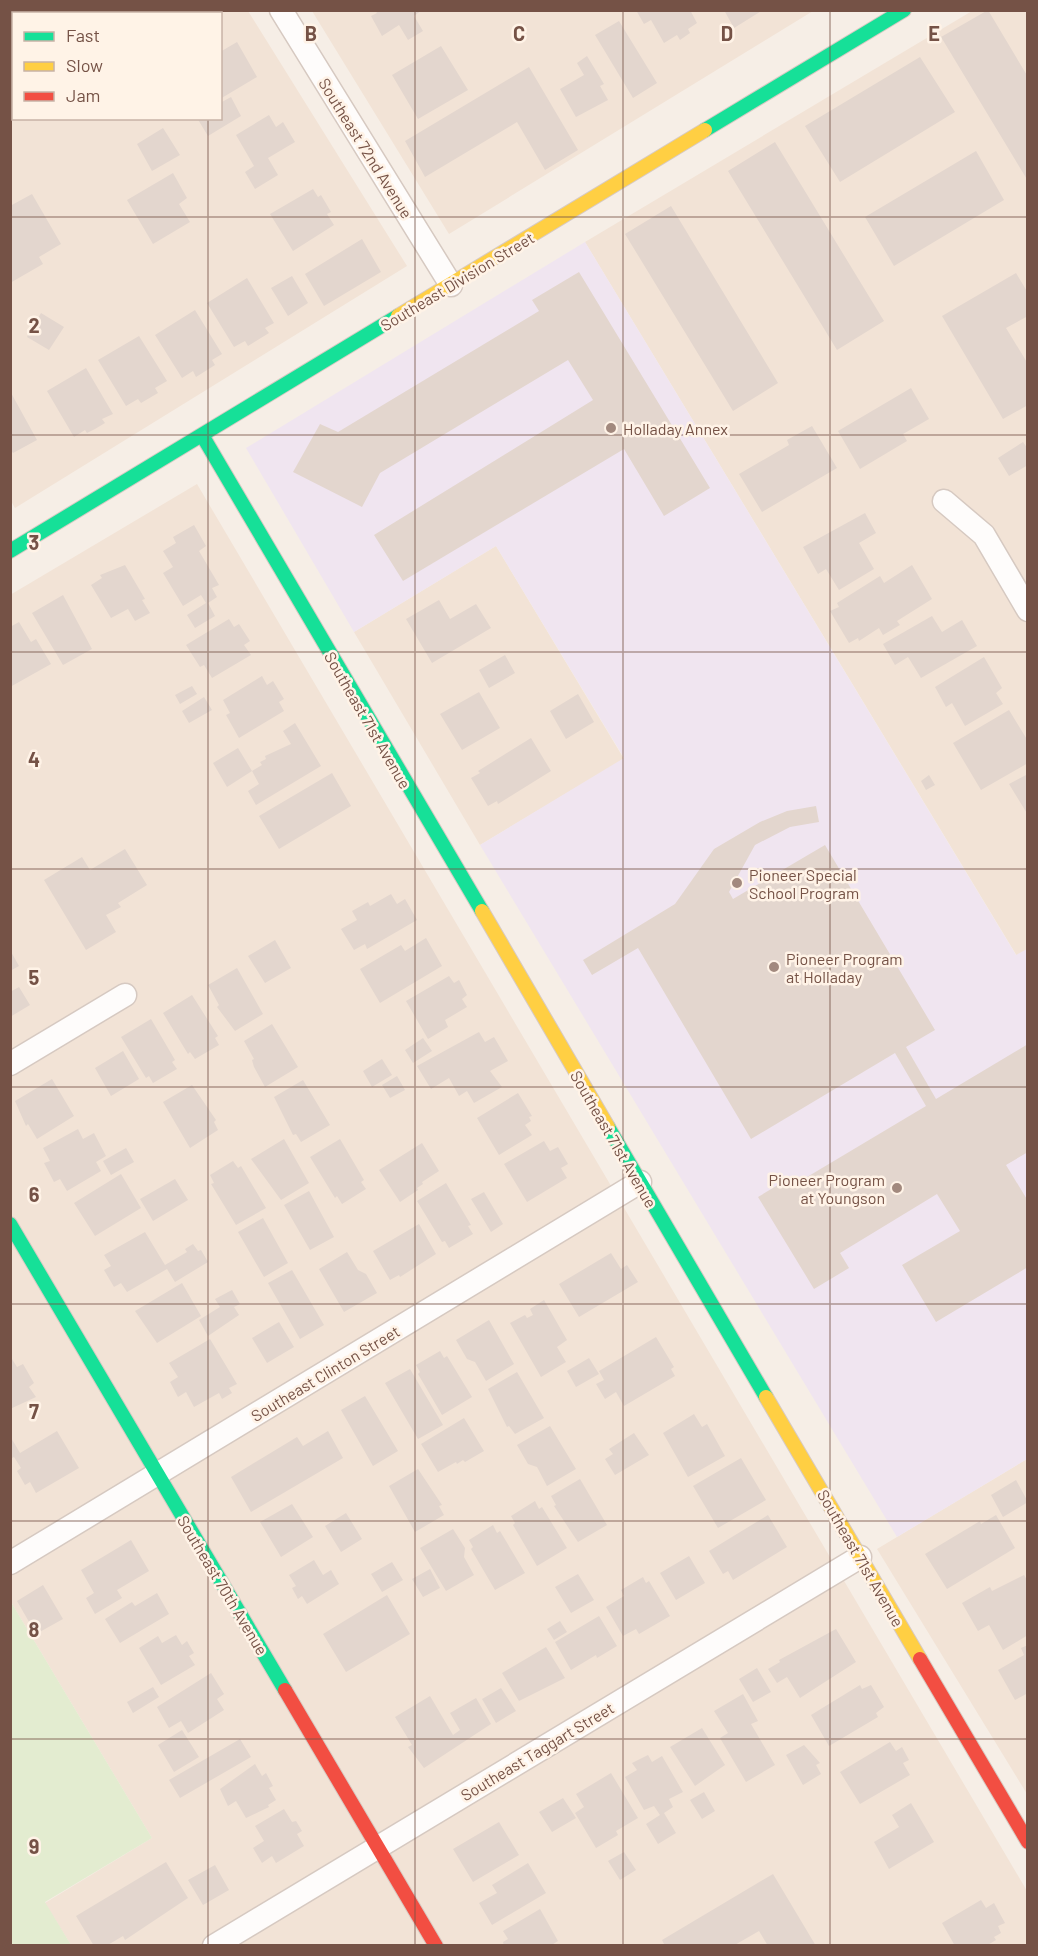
<svg xmlns="http://www.w3.org/2000/svg" width="1038" height="1956" viewBox="0 0 1038 1956" font-family="Barlow,sans-serif">
<style>
.residential{fill:#f2e3d6;fill-rule:evenodd}
.education{fill:#f0e5f0}
.green{fill:#e3ecd0}
.building{fill:#e3d6ce}
.lines{fill:none;stroke-linecap:round;stroke-linejoin:round}
.street-casing{stroke:#d6c9c1;stroke-width:25}
.fast-casing{stroke:#d7cac3;stroke-width:16}
.slow-casing{stroke:#d7cac3;stroke-width:16}
.jam-casing{stroke:#d7cac3;stroke-width:16}
.street{stroke:#fefcfb;stroke-width:22}
.fast{stroke:#16e098;stroke-width:14}
.slow{stroke:#ffcf43;stroke-width:14}
.jam{stroke:#f24e42;stroke-width:14}
.grid{fill:none;stroke:#755246;stroke-width:1.5;stroke-opacity:0.55}
.poi-dot{fill:#a2897e;stroke:#fff3e7;stroke-width:2}
.labels{text-anchor:middle;dominant-baseline:central;stroke-width:5;stroke-linejoin:round;paint-order:stroke}
.street-label{font-size:16px;fill:#755246;stroke:#fff3e7}
.poi-label{font-size:16px;fill:#755246;stroke:#fff3e7;text-anchor:start}
.grid-label{font-size:20px;text-anchor:middle;font-weight:bold;fill:#755246;stroke:#fff3e7;stroke-width:5;stroke-linejoin:round;paint-order:stroke}
</style>
<rect width="100%" height="100%" fill="#f6eee6"/>
<path class="residential" d="M11,11H248L407,266L15,508L11,501ZM14,14H220V118H14Z
M312,11H813L449,234Z
M972,11H1027V949L1017,956L585,242Z
M197,484L1027,1891V1945H71L45,1903L152,1838L11,1602L10,595Z
M496,546L624,759L480,845L354,632Z
M1027,1459V1794L877,1549Z"/>
<path class="education" d="M585,242L1016,955L1027,949V1459L897,1537L480,845L624,758L496,546L354,632L246,448Z"/>
<path class="green" d="M11,1602L152,1838L45,1902L71,1945H11Z"/>
<path class="building" d="M143,10H209L211,14H144Z
M375,10H422L414,16L423,31L408,40L399,25L382,36L371,16L377,13Z
M636,10H690L697,23L688,29L690,33L680,40L677,35L664,43L651,20L644,24Z
M724,10H763L734,28Z
M988,10L1028,77V181L941,37Z
M619,21L657,83L633,98L595,35Z
M237,42L257,77L220,99V52Z
M441,46L468,90L418,119L392,75Z
M587,56L604,84L600,86L608,100L576,117L560,89L584,75L577,63Z
M920,57L955,112L840,182L805,126Z
M529,67L578,150L545,170L517,122L425,177L405,141Z
M231,97L241,116L208,136L197,118H220V103Z
M269,115L276,127L283,122L295,142L268,158L278,175L255,189L245,172L254,166L236,135Z
M163,128L180,155L152,171L137,144Z
M775,142L884,321L837,350L728,171Z
M976,151L1004,200L894,266L865,217Z
M173,173L187,198L179,204L190,222L153,244L127,200Z
M313,189L318,197L321,195L331,212L327,214L334,225L293,251L270,214Z
M32,194L61,244L39,257L43,264L10,283V206Z
M671,206L778,383L733,411L625,234Z
M362,239L381,272L324,306L305,274Z
M579,272L710,488L664,516L624,449L403,581L374,535L593,400L568,360L380,473L362,507L293,472L320,424L338,432L539,311L532,300Z
M1016,273L1028,293V316L1006,328L1028,364V405L1003,419L942,316Z
M292,276L308,303L288,316L271,288Z
M247,278L274,323L265,328L269,333L248,346L245,341L234,347L207,303Z
M195,310L222,354L212,360L215,365L196,377L193,371L182,378L155,335Z
M41,313L64,327L49,350L27,337Z
M139,336L167,381L155,388L158,393L141,403L138,399L126,406L98,360Z
M86,368L113,414L102,419L105,423L95,429L87,433L85,430L74,437L47,391Z
M911,388L929,419L903,434L907,441L860,469L838,431Z
M10,391L37,440L13,453L10,449Z
M812,426L837,468L762,512L739,474L789,445L787,440Z
M1023,442L1028,449V465L1009,476L998,458Z
M865,513L876,533L859,543L874,569L839,590L826,569L818,574L803,547Z
M194,525L206,546L199,551L219,585L212,588L217,597L208,603L215,616L195,628L187,615L206,603L201,595L183,606L163,573L173,567L163,551L176,543L173,537Z
M125,565L145,599L142,600L150,613L135,621L128,609L111,618L91,585L102,578L100,575Z
M912,565L932,599L897,621L900,625L883,635L879,628L859,641L858,638L849,643L830,611L839,607L837,603L880,576L884,583Z
M63,595L92,649L63,665L32,613Z
M439,600L450,619L476,604L491,628L432,663L406,619Z
M932,616L942,632L962,620L977,646L921,678L908,657L895,665L883,644Z
M229,619L234,627L239,624L250,641L244,645L251,655L212,678L204,665L200,667L186,645Z
M19,622L31,642L36,639L51,664L10,687V627Z
M505,655L515,673L489,688L479,670Z
M984,657L1002,688L996,693L1003,704L965,726L952,703L946,707L935,687Z
M262,676L267,685L273,681L284,699L279,702L284,711L239,738L226,715L230,713L223,700Z
M192,686L197,694L180,704L175,695Z
M479,692L500,728L462,750L440,714Z
M578,694L594,722L566,739L550,711Z
M204,697L212,710L189,723L182,711Z
M1009,710L1028,741V763L981,790L953,743Z
M295,723L321,766L256,805L248,791L259,784L252,771L262,765L260,762L266,759L265,756L291,744L283,731Z
M531,738L551,771L498,804L497,801L488,806L471,778L480,773L478,771Z
M238,748L252,771L227,787L213,763Z
M332,773L351,806L279,849L259,816Z
M1028,774V815L1009,784Z
M929,775L935,785L926,790L921,781Z
M816,806L819,822L790,827L755,845L729,892L733,899L825,845L935,1030L906,1047L936,1099L1028,1044V1152L1006,1165L1028,1201V1267L936,1322L902,1265L960,1231L937,1194L840,1253L849,1268L814,1289L758,1197L793,1176L797,1183L926,1106L895,1053L751,1139L638,948L592,975L583,960L675,904L714,849L760,822L787,811Z
M125,849L147,885L118,903L121,907L106,915L116,932L86,950L44,880L82,857L90,870Z
M391,894L397,904L405,899L417,920L367,949L365,944L354,950L341,929L357,920L352,911L368,902L370,906Z
M426,938L442,966L380,1003L360,969L401,945L405,951Z
M275,940L291,968L265,983L248,956Z
M10,950L19,966L10,971Z
M237,968L263,1014L235,1031L217,1007L219,1005L208,985Z
M449,976L454,983L459,980L467,995L462,999L467,1007L445,1020L448,1027L428,1039L406,1001Z
M19,987L30,1005L10,1017V992Z
M192,995L218,1036L215,1038L219,1045L195,1059L190,1052L188,1054L163,1013Z
M151,1019L175,1060L172,1062L177,1069L153,1083L149,1076L146,1078L121,1037Z
M272,1024L298,1067L265,1087L254,1067L252,1060L254,1059L244,1041Z
M479,1032L485,1042L494,1037L508,1061L490,1071L502,1087L474,1103L467,1091L459,1096L449,1078L431,1089L417,1066Z
M423,1038L432,1051L413,1063L405,1050Z
M123,1051L139,1079L111,1096L95,1068Z
M382,1059L392,1075L372,1087L363,1071Z
M397,1076L405,1090L390,1098L382,1085Z
M52,1079L74,1116L37,1139L28,1124L26,1126L15,1101Z
M303,1080L330,1125L301,1142L296,1134L293,1135L274,1097Z
M192,1085L216,1120L214,1122L218,1130L190,1148L163,1102Z
M518,1093L532,1116L529,1117L531,1121L525,1125L532,1135L499,1155L477,1118Z
M78,1129L83,1139L94,1133L106,1156L96,1162L101,1171L67,1191L60,1179L54,1182L44,1163L50,1161L43,1148Z
M284,1139L309,1183L281,1200L251,1159Z
M340,1139L364,1180L361,1182L366,1189L342,1204L337,1196L335,1198L310,1157Z
M544,1141L550,1151L558,1147L568,1164L561,1168L567,1178L527,1202L504,1164Z
M422,1143L439,1171L422,1182L423,1184L417,1188L418,1190L400,1202L379,1170Z
M126,1148L134,1162L111,1175L103,1161Z
M233,1161L238,1168L241,1166L266,1208L236,1225L211,1184L214,1183L210,1175Z
M121,1174L141,1208L95,1236L74,1203Z
M175,1179L188,1200L153,1221L140,1199Z
M446,1183L471,1225L468,1226L473,1234L449,1248L445,1241L442,1242L417,1201Z
M309,1191L334,1237L310,1250L284,1205Z
M484,1192L503,1224L491,1232L471,1199Z
M263,1218L288,1263L264,1277L238,1232Z
M419,1224L436,1254L400,1277L399,1275L390,1280L373,1251Z
M145,1232L165,1265L187,1252L185,1249L193,1244L198,1251L201,1250L208,1262L175,1282L167,1269L127,1292L121,1283L114,1287L104,1270L111,1266L104,1255Z
M347,1252L358,1270L366,1274L377,1293L344,1312L319,1269Z
M611,1253L621,1269L627,1265L638,1282L579,1317L559,1284Z
M292,1270L324,1325L300,1339L268,1283Z
M182,1283L201,1316L157,1343L135,1311Z
M232,1290L240,1304L234,1307L239,1315L208,1336L199,1320L220,1307L215,1299Z
M544,1300L567,1340L557,1347L566,1362L541,1377L510,1323L525,1315L527,1318L533,1315L530,1309Z
M489,1320L514,1364L486,1381L475,1362L467,1359L456,1340Z
M279,1322L294,1347L267,1363L252,1338Z
M656,1337L674,1367L671,1369L675,1376L624,1406L616,1392L605,1399L596,1384L604,1380L599,1371Z
M210,1339L237,1384L229,1388L232,1393L222,1399L219,1393L194,1407L186,1392L178,1397L170,1382L178,1377L169,1363Z
M440,1351L444,1358L447,1356L472,1397L442,1415L418,1374L420,1372L416,1365Z
M589,1358L599,1374L576,1387L567,1371Z
M12,1359L17,1367L23,1364L34,1383L29,1387L36,1397L10,1409Z
M410,1369L443,1425L418,1439L385,1383Z
M517,1372L544,1418L515,1434L509,1426L507,1427L488,1389Z
M365,1396L398,1451L373,1466L341,1410Z
M694,1414L702,1427L707,1424L725,1456L688,1477L663,1433Z
M464,1418L484,1451L465,1462L463,1460L457,1464L456,1462L438,1472L421,1444Z
M550,1426L576,1469L547,1486L537,1467L528,1464L517,1445Z
M57,1431L79,1468L36,1493L30,1482L25,1485L17,1471L21,1468L14,1457L10,1459V1436L20,1453Z
M328,1431L343,1458L251,1512L231,1477L297,1437L303,1446Z
M634,1433L649,1455L615,1475L605,1459L613,1454L609,1449Z
M741,1458L766,1500L718,1528L693,1486Z
M418,1469L442,1505L439,1506L444,1515L415,1532L389,1486Z
M580,1479L607,1525L578,1542L554,1506L556,1505L551,1496Z
M1016,1480L1028,1502L1003,1517L991,1495Z
M535,1501L539,1509L542,1507L567,1548L537,1566L513,1525L515,1523L511,1516Z
M292,1504L313,1537L281,1557L260,1522Z
M346,1513L362,1539L341,1552L325,1526Z
M768,1515L787,1547L733,1580L728,1571L723,1574L709,1551Z
M996,1515L1015,1548L947,1589L925,1554L980,1521L981,1524Z
M493,1525L497,1533L500,1531L525,1573L495,1590L471,1549L473,1547L469,1540Z
M453,1529L465,1548L464,1557L474,1575L446,1591L420,1548Z
M131,1540L149,1571L117,1590L122,1598L95,1614L86,1598L94,1593L81,1570Z
M689,1556L705,1583L676,1600L660,1573Z
M314,1560L323,1575L331,1570L339,1584L307,1604L302,1596L298,1599L292,1588L296,1586L289,1575Z
M392,1562L403,1580L382,1592L371,1574Z
M430,1569L440,1588L423,1597L412,1579Z
M578,1574L594,1600L571,1613L555,1587Z
M1024,1575L1028,1582V1635L1003,1650L989,1625L978,1631L962,1603L990,1587L992,1591Z
M643,1577L646,1583L649,1581L670,1616L639,1634L636,1629L623,1636L606,1607L624,1596L621,1590Z
M43,1585L63,1619L36,1634L17,1601Z
M157,1593L169,1614L120,1643L105,1619L132,1602L135,1606Z
M387,1595L410,1634L346,1672L323,1634Z
M599,1616L617,1646L597,1658L596,1655L571,1670L555,1642Z
M560,1621L567,1632L554,1640L547,1629Z
M836,1629L856,1662L800,1698L787,1677L777,1683L768,1669L780,1662L779,1660Z
M176,1635L182,1645L187,1641L194,1653L189,1656L195,1665L161,1685L139,1648L158,1636L162,1643Z
M1028,1645V1693L1015,1700L998,1670L1024,1655L1021,1648Z
M546,1647L565,1678L519,1701L502,1673Z
M757,1668L771,1692L753,1702L739,1679Z
M211,1673L224,1694L217,1699L224,1710L188,1733L181,1721L169,1728L157,1707Z
M860,1685L862,1689L871,1685L884,1707L876,1713L878,1717L829,1746L811,1715Z
M153,1687L159,1697L133,1713L127,1702Z
M501,1688L516,1711L496,1723L482,1699Z
M743,1694L758,1721L751,1724L775,1765L746,1782L720,1738L728,1733L714,1711Z
M430,1696L453,1735L460,1730L450,1713L476,1698L491,1724L424,1768L408,1747L412,1745L395,1717Z
M702,1728L725,1765L695,1786L670,1747Z
M182,1730L199,1757L174,1772L158,1745Z
M240,1739L251,1757L180,1798L169,1780Z
M890,1742L896,1751L902,1747L909,1760L903,1763L910,1775L860,1804L840,1772Z
M804,1745L820,1763L816,1765L821,1774L803,1785L786,1755Z
M648,1755L652,1762L662,1756L683,1792L669,1799L673,1807L664,1813L676,1833L658,1844L646,1824L660,1815L654,1806L644,1810L625,1777L637,1770L632,1763Z
M255,1764L262,1776L266,1773L273,1786L269,1788L276,1800L268,1805L269,1807L246,1818L236,1801L228,1806L220,1789Z
M611,1773L638,1818L616,1831L618,1835L596,1848L575,1813L584,1807L576,1794Z
M704,1792L715,1811L702,1819L690,1800Z
M563,1798L576,1818L552,1832L539,1812Z
M911,1803L934,1842L889,1869L874,1842L899,1827L892,1815Z
M284,1809L292,1822L296,1821L302,1831L297,1834L304,1846L276,1863L272,1856L262,1863L253,1848L264,1841L255,1826Z
M499,1822L519,1855L473,1882L453,1849Z
M624,1852L636,1870L620,1880L608,1861Z
M166,1862L188,1898L125,1940L123,1936L106,1946H94L76,1916Z
M528,1863L546,1893L492,1925L479,1903L497,1893L492,1885Z
M215,1865L229,1890L203,1905L188,1880Z
M773,1874L816,1946H768L759,1931L733,1946H665L662,1940Z
M981,1900L986,1908L994,1903L1005,1923L998,1926L1001,1933L994,1937L996,1940L986,1946H955L942,1923Z
M540,1909L558,1941L550,1946H504L503,1942L508,1939L503,1931Z"/>
<g class="lines">
<defs>
<path id="street" d="M281,10L451,285
M944,501L984,535L1028,610
M10,1064L125,995
M10,1563L640,1182
M214,1946L860,1557"/>
<path id="fast" d="M705,130L904,10
M202,435L482,911
M10,551L398,316
M608,1127L766,1397
M10,1224L285,1690"/>
<path id="slow" d="M398,316L705,130
M482,911L608,1127
M766,1397L920,1659"/>
<path id="jam" d="M920,1659L1028,1842
M285,1690L436,1946"/>
</defs>
<use href="#street" class="street-casing"/>
<use href="#fast" class="fast-casing"/>
<use href="#slow" class="slow-casing"/>
<use href="#jam" class="jam-casing"/>
<use href="#street" class="street"/>
<use href="#fast" class="fast"/>
<use href="#slow" class="slow"/>
<use href="#jam" class="jam"/>
</g>
<path class="grid" d="M208,10V14M415,10V1946M623,10V1946M830,10V1946M208,118V1946M10,217H1028M10,435H1028M10,652H1028M10,869H1028M10,1087H1028M10,1304H1028M10,1521H1028M10,1739H1028"/>
<g class="poi-dot">
<circle cx="611" cy="428" r="6"/>
<circle cx="737" cy="883" r="6"/>
<circle cx="774" cy="967" r="6"/>
<circle cx="897" cy="1188" r="6"/>
</g>
<g class="labels">
<g class="street-label">
<text transform="translate(366 148) rotate(58)">Southeast 72nd Avenue</text>
<text transform="translate(457 281) rotate(-31)">Southeast Division Street</text>
<text transform="translate(368 720) rotate(60)">Southeast 71st Avenue</text>
<text transform="translate(614 1139) rotate(60)">Southeast 71st Avenue</text>
<text transform="translate(325 1373) rotate(-31)">Southeast Clinton Street</text>
<text transform="translate(861 1558) rotate(60)">Southeast 71st Avenue</text>
<text transform="translate(223 1585) rotate(59)">Southeast 70th Avenue</text>
<text transform="translate(537 1751) rotate(-31)">Southeast Taggart Street</text>
</g>
<g class="poi-label">
<text x="623" y="428">Holladay Annex</text>
<text x="749" y="874">Pioneer Special<tspan x="749" dy="18">School Program</tspan></text>
<text x="786" y="958">Pioneer Program<tspan x="786" dy="18">at Holladay</tspan></text>
<text x="885" y="1179" text-anchor="end">Pioneer Program<tspan x="885" dy="18">at Youngson</tspan></text>
</g>
</g>
<g class="grid-label">
<text x="311" y="41">B</text>
<text x="519" y="41">C</text>
<text x="727" y="41">D</text>
<text x="934" y="41">E</text>
<text x="34" y="333">2</text>
<text x="34" y="550">3</text>
<text x="34" y="767">4</text>
<text x="34" y="985">5</text>
<text x="34" y="1202">6</text>
<text x="34" y="1419">7</text>
<text x="34" y="1637">8</text>
<text x="34" y="1854">9</text>
</g>
<rect width="1038" height="1956" fill="none" stroke="#755246" stroke-width="24"/>
<rect x="12" y="12" width="210" height="108" fill="#fff3e7" stroke="#c8b3a7" stroke-width="1.5"/>
<rect x="24" y="32" width="30" height="9" fill="#16e098" stroke="#c8b3a7" stroke-width="1.5"/>
<text x="66" y="42" font-size="18" fill="#755246">Fast</text>
<rect x="24" y="62" width="30" height="9" fill="#ffcf43" stroke="#c8b3a7" stroke-width="1.5"/>
<text x="66" y="72" font-size="18" fill="#755246">Slow</text>
<rect x="24" y="92" width="30" height="9" fill="#f24e42" stroke="#c8b3a7" stroke-width="1.5"/>
<text x="66" y="102" font-size="18" fill="#755246">Jam</text>
</svg>
